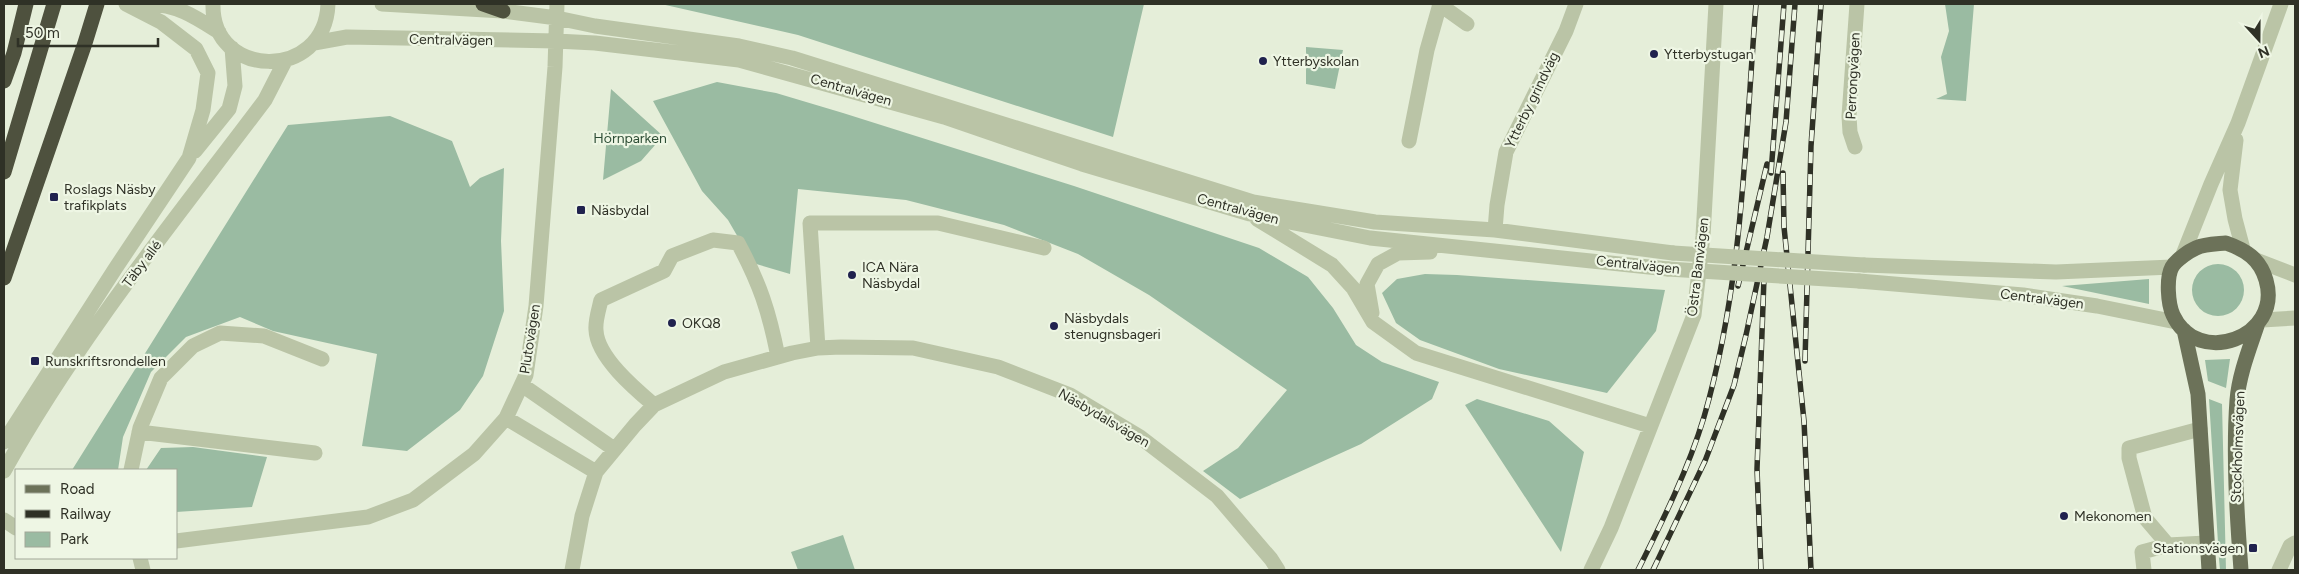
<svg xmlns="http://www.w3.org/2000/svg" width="2299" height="574" viewBox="0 0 2299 574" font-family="Figtree,sans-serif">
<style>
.green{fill:#9abba2}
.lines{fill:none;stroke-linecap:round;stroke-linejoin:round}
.minor{stroke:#bac4a6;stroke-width:15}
.major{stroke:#6c7259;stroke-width:15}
.highway{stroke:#4e513e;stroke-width:15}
.rail-casing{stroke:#2f3126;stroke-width:5.5}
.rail{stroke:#eef6e4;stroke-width:4;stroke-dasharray:11;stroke-linecap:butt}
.minor-bridge{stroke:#bac4a6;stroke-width:15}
.poi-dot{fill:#20224e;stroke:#eef6e4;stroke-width:2}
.labels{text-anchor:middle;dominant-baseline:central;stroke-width:4.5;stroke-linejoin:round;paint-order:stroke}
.street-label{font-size:14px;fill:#2f3126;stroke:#eef6e4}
.poi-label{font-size:14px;fill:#2f3126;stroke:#eef6e4;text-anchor:start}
.park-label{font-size:14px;fill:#2d4d35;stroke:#eef6e4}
</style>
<rect width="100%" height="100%" fill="#e5eed9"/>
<path class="green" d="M661,4H1144L1113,137L798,35Z
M1945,4H1974L1966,101L1936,99L1947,94L1941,57L1949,31Z
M1306,47L1343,50L1335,89L1306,84Z
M717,82L776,93L843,113L1074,186L1259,248L1308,277L1333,308L1356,345L1382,362L1439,382L1432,399L1361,444L1240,499L1203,471L1238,448L1287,390L1149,295L1078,254L1004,225L906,200L798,189L790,274L753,263L728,220L702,191L653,101Z
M611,89L663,136L641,161L603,180Z
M390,116L452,141L470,187L480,178L504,168L501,241L504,311L483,376L460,410L407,451L362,446L377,354L273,331L240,317L186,337L151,372L123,437L118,470H72L288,125Z
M2192 290a26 26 0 1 1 52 0a26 26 0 1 1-52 0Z
M1425,274L1457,275L1665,290L1656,331L1607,393L1499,369L1420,340L1396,323L1382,293L1397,279Z
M2149,279V304L2062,286Z
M2230,359L2226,388L2208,381L2205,360Z
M1477,399L1549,421L1584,452L1561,552L1465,405Z
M2209,399L2222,404L2226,570H2220L2219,559Z
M193,447L267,457L252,507L176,512V470H146L161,448Z
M843,535L855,570H798L791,552Z"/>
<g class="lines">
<path class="minor" d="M148,4C178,5 194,16 219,32
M213,4C211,79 325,82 328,4
M382,4L503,11L557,18L595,26L739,46L792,58L1253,202L1375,222L1495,230L1673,253
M1439,4L1467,24
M314,43L347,37L556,41L595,43L739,60L944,117L1082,164L1250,214L1370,238L1668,269
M2236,140L2230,190L2235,219L2243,249
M1409,141L1427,50L1440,4
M1855,147L1850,132L1849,116L1857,4
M195,151L229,109L235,86L232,48
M1257,219L1332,265L1353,288L1373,322L1416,353L1650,426
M1495,230L1497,205L1506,152L1566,31L1576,4
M2182,257L2211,184L2238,123L2281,4
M2256,260L2295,275
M1864,265L2056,272L2172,267
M1859,281L2023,295L2097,306L2176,322
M1372,313L1367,284L1378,264L1398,253L1430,252
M2262,320L2295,318
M818,348L810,223H938L1044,248
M522,385L614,449
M654,405C635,389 597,357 596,330C595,321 599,309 601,300L664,271L672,256L713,240L738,243C760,284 769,311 778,357
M506,418L596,472
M2200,429L2129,448V458L2145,518L2168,545L2206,543
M139,432L315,453
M4,442L115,269L189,158L203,110L208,73L196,49L161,22L126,4
M131,470L140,428L161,378L193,346L220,333L264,336L322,359
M4,471C78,338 174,221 265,100L285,61
M4,520L16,528
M176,541L368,517L413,500L474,454L506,418L526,375L536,306L555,67L557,4
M140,558L143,570
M572,570L582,516L596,472L635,425L654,405L724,372L792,353L818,348L841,347L913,348L998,367L1070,395L1140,437L1217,496L1271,559L1278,570
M1591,570L1611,528L1694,315L1703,236L1716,4
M2144,570L2142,552L2168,545
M2279,570L2290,546L2295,543"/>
<path class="major" d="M2226,243C2246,250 2260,259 2266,280C2283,338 2197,368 2173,315C2168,304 2166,278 2172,267C2176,260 2189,251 2196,248C2205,244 2217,244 2226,243Z
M2184,330L2198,394L2209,570
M2241,570C2237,516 2233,455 2237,400C2239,375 2249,350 2257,326"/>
<path class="highway" d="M483,4L503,11
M4,81L14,53L26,4
M4,172L54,4
M4,278L85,43L97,4"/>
<defs>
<path id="rail" d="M1771,173L1784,4
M1783,173L1784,227L1804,421L1811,570
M1738,286L1767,164
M1805,361L1811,146L1821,4
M1638,570C1663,520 1688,470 1704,417C1743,283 1745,142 1756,4
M1653,570L1705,461L1734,385L1746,335L1767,237L1786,122L1795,4
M1761,570L1757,469L1764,278"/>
</defs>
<use href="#rail" class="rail-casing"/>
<use href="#rail" class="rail"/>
<path class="minor-bridge" d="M1673,253L1864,265
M1668,269L1859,281"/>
</g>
<g class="poi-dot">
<circle cx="1654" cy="54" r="5"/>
<circle cx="1263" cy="61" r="5"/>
<rect x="49" y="192" width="10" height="10" rx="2.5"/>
<rect x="576" y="205" width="10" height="10" rx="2.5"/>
<circle cx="852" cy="275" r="5"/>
<circle cx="672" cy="323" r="5"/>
<circle cx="1054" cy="326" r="5"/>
<rect x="30" y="356" width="10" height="10" rx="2.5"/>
<circle cx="2064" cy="516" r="5"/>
<rect x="2248" y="543" width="10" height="10" rx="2.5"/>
</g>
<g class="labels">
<g class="street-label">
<text transform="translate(451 40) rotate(1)">Centralvägen</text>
<text transform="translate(1853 76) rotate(-87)">Perrongvägen</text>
<text transform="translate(851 90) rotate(16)">Centralvägen</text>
<text transform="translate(1532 100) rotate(-64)">Ytterby grindväg</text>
<text transform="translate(1238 209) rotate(15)">Centralvägen</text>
<text transform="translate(142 264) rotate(-53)">Täby allé</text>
<text transform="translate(1638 265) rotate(6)">Centralvägen</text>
<text transform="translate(1698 267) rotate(-83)">Östra Banvägen</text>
<text transform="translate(2042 299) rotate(7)">Centralvägen</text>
<text transform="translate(530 339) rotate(-81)">Plutovägen</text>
<text transform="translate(1104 418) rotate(30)">Näsbydalsvägen</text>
<text transform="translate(2238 447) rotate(-88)">Stockholmsvägen</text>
</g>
<g class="poi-label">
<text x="1664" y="54">Ytterbystugan</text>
<text x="1273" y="61">Ytterbyskolan</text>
<text x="64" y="189">Roslags Näsby<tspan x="64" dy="16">trafikplats</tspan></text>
<text x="591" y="210">Näsbydal</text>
<text x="862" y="267">ICA Nära<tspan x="862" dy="16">Näsbydal</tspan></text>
<text x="1064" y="318">Näsbydals<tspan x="1064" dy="16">stenugnsbageri</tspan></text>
<text x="682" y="323">OKQ8</text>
<text x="45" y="361">Runskriftsrondellen</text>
<text x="2074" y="516">Mekonomen</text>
<text x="2243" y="548" text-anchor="end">Stationsvägen</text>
</g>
<g class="park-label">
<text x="630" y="138">Hörnparken</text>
</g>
</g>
<rect width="2299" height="574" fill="none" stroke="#2f3126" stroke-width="10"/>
<rect x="15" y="469" width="162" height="90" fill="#eef6e4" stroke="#a2a798"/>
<rect x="25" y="485" width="25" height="8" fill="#6c7259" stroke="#a2a798"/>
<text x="60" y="494" font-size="15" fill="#2f3126">Road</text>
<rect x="25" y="510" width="25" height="8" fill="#2f3126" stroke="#a2a798"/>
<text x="60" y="519" font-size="15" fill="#2f3126">Railway</text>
<rect x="25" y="532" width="25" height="15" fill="#9abba2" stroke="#a2a798"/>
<text x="60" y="544" font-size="15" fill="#2f3126">Park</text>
<g transform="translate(2259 40) rotate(159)" stroke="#eef6e4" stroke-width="4" paint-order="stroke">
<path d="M0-4L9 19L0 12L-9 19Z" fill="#2f3126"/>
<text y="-8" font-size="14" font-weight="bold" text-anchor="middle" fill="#2f3126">N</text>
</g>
<path d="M18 38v8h140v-8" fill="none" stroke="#2f3126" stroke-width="2.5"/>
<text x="25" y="38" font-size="15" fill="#2f3126" stroke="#eef6e4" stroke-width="4" paint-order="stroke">50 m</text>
</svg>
